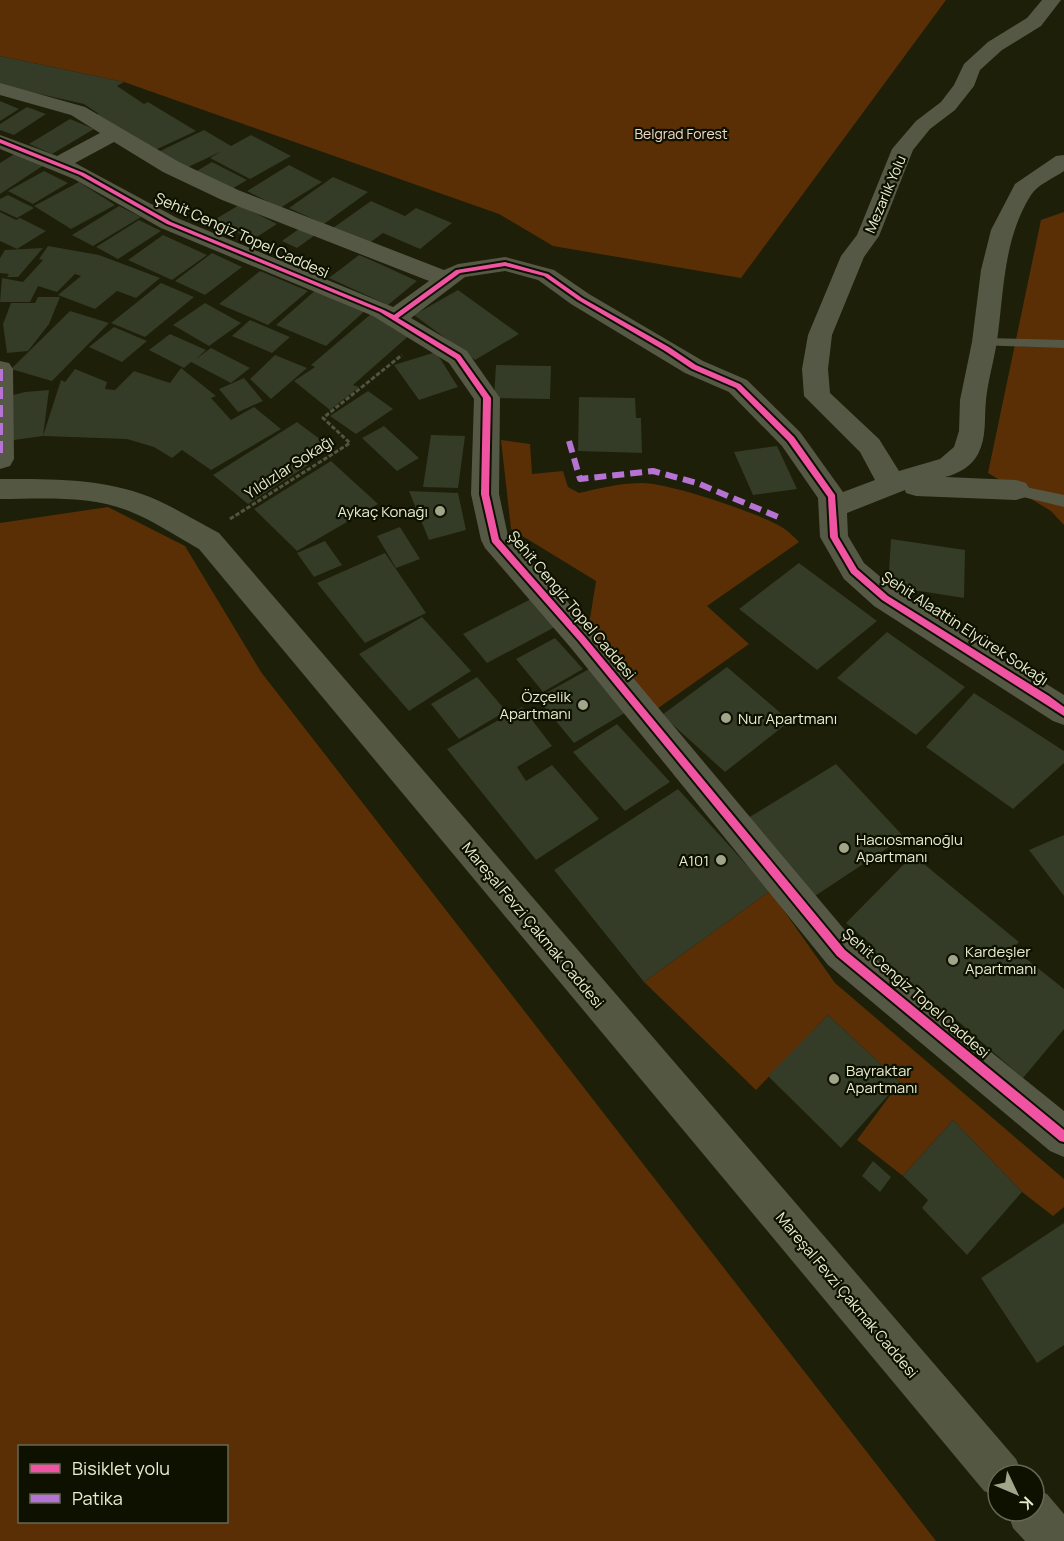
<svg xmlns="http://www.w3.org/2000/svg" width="1064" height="1541" viewBox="0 0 1064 1541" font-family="Manrope,sans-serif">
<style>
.green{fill:#5a2f05;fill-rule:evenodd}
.building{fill:#343b26}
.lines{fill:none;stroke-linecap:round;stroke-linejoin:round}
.path{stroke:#525442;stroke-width:3;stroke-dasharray:4.5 2;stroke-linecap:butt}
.lane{fill:#555845;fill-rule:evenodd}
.street{fill:#555845;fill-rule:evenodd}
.secondary{fill:#545741;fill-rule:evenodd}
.quiet{stroke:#b673d3;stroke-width:6;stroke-dasharray:12 6;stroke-linecap:butt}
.cycleway-casing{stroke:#0e1000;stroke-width:4}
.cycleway{fill:#f153a3;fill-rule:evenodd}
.poi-dot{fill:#a1a58a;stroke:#0e1000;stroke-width:2}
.labels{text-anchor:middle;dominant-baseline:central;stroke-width:4.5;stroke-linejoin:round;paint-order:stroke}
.far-park-label{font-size:14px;fill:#f3d9c8;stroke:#0e1000}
.far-street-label{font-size:14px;fill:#e8edd0;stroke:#0e1000}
.street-label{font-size:15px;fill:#e8edd0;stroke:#0e1000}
.poi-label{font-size:15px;fill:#e8edd0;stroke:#0e1000;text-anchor:start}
</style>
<rect width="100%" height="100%" fill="#1d1f09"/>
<path class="green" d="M0,0H946L741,278L553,246L499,214L124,82L0,56Z
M1064,212V525L1051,511L988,473L1041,220Z
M501,440L530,444L532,474L563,471L568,487L579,493C600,488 621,483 642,483C669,483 764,514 786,530C790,533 795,538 799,542L707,606L749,644L654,711L588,631L596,581L511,529Z
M108,507L185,546L261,672L936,1541H0V523ZM20,1446H226V1522H20Z
M770,891L835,983L1064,1179V1207L1053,1216L1022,1192L953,1120L903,1176L857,1140L900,1082L828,1015L756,1090L644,982Z"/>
<path class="building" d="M0,56L124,82L117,86L144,104L148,102L196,131L153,151L96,115L99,114L84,104L0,85Z
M0,101L19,109L0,121Z
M27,107L46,114L14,135L0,130V124Z
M70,119L94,129L52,154L29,144Z
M204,130L231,146L251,135L291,156L250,179L210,158L222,151L184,169L158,152Z
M16,153L44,165L0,194V163Z
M212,162L247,180L230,190L195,172Z
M289,165L322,182L280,208L247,191Z
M44,171L68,183L33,204L8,191Z
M333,177L368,192L324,224L289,208Z
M79,182L115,205L71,229L34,206Z
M8,195L34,208L17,218L0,210V199Z
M371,201L405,216L416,208L452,223L420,249L383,233L368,244L333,228Z
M239,205L277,224L252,240L214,220Z
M119,206L141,217L93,246L72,235Z
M0,212L16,220L20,218L46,231L17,249L0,241Z
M139,220L161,231L118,259L96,247Z
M303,226L318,233L297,248L282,241Z
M163,235L207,255L172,280L128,260Z
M48,246L99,255L160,278L136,298L117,291L95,309L58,295L81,276L75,274L57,292L38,286L30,302H0L2,278L23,282L43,260L39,259Z
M43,248L18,277H7L9,274L0,273V258L5,250Z
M212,253L242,267L205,295L175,281Z
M359,255L371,260L417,281L388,305L329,278Z
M260,271L308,291L268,325L219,304Z
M161,283L194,297L145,337L111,323Z
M318,288L367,309L326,346L276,325Z
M458,290L519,334L475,360L414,315Z
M38,297H60L49,324L28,351L7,353L3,324L11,303H35Z
M205,303L241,323L209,346L173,325Z
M70,311L109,323L52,381L11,369Z
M371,314L413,332L353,385L359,387L330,410L294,381L315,367L311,365Z
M250,320L290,337L272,353L232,336Z
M114,327L147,341L122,362L89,347Z
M170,334L206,350L196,359L211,348L250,368L231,383L191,362L184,368L149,350Z
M436,352L458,387L419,400L394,365Z
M275,355L307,368L271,399L250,379Z
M496,365L551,366L550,399L494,398Z
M181,368L216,396L211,398L231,420L254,407L281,429L211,470L182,450L172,458L154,447L127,439L43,436L7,441L1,398L25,392L49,390L43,436L61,380L65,382L75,369L107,382L105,389L115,390L134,371L170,383Z
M244,378L263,401L238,412L219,389Z
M368,391L393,409L356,434L330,416Z
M579,397L635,398L636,418H641L642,453L578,451Z
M297,422L325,443L311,452L315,455L304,462L308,465L248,504L213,475Z
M384,426L419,458L397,471L362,438Z
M431,435L465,436L458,488L423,487Z
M777,446L797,489L753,495L734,452Z
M331,461L378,504L297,551L254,509Z
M409,491L458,493L466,530L429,540Z
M400,527L420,559L396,568L377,536Z
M891,539L965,550L964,598L888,586Z
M325,541L342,565L314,577L297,553Z
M385,553L426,613L365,643L317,583Z
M799,563L877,621L817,670L739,609Z
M531,599L555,627L487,663L463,634Z
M422,617L471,671L409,711L359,654Z
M887,632L965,687L916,735L837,678Z
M555,638L583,669L543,692L516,659Z
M727,667L790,721L725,772L662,715Z
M591,668L628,711L574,743L537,698Z
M477,677L506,711L459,739L431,704Z
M974,693L1064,751V763L1013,809L926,747Z
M522,707L552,746L517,767L526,781L552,765L599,819L536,860L447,749Z
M617,724L670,782L625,811L573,752Z
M836,764L904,837L815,896L748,818Z
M678,789L770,891L644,982L554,870Z
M1064,835V896L1029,850Z
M913,855L1019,942L1013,948L1064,989V1029L1023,1078L952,1016L948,1020L868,951L873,946L846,923Z
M828,1015L900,1082L841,1148L768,1076Z
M953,1120L1022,1192L967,1255L922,1208L928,1200L903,1176Z
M873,1161L891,1177L880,1192L862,1176Z
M1064,1223V1345L1037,1363L981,1278Z"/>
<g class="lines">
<path class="path" d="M230,519L350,443L323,418L402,355"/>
<path class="lane" d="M984,338L1064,340V348L979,345L977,342L979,339Z
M1016,485L1064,495V507L1011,494L1008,490L1011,486Z"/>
<path class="street" d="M1042,0H1061L1041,26L1002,50L980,70L974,86L955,110L930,129L913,150L879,236L864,257L832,335L828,369L830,393L879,439L899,471L940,459L954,447L959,431L960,400L972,342L981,270L991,230L1015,184L1056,156L1064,155V171C1054,178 1037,185 1031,195C1003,239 1004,292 997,341C994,361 988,380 986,400C984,419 987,437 978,454C972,466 958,474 945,477L1016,480L1026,483L1030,490L1026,497L1016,500L916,496L906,493L905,490L847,513L848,536L864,563L896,590L1064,695V725L1053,721L874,606L844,579L820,537L818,498L782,446L729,392L685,373L571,304L538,280L505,271L465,277L411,318L467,351L500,398L499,494L508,536L593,630L854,941L1064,1111V1157L1050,1151L828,965L571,648L485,548L481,540L471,494L474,399L449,363L373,316L161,228L74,179L0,149V135L57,156L100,133L71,115L0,95V83L85,107L179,162L238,190L444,270L458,264L505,257L554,270L589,294L703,361L747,380L800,432L843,492L875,480L860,452L804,396L802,369L808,335L841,256L857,235L892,149L916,121L941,102L954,85L964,64L988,42L1027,18ZM114,142L163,172L222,200L429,281L393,307L177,218L75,163Z
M0,361L9,363L13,369L14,459L10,466L0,469Z"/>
<path class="secondary" d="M0,479C51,479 102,478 150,497C174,507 196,521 219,533L1016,1459L1023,1475H998V1497L984,1491L199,549C176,536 154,521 129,511C89,495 42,499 0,499Z
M1034,1489L1047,1494L1064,1514V1541H1025L1013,1528L1007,1511H1034Z"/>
<path class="quiet" d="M0,369V459
M569,441L580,479L653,471L697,483L783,519"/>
<defs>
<path id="cycleway" d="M0,139L84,173L171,222L384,310L394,315L456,270L505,262L548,274L582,298L669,347L696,365L740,384L794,437L835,495L838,537L857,569L888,596L1049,696L1064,707V716L882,600L851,573L830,537L828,497L788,441L736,388L692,369L665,351L578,300L544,276L505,266L460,273L398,318L460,355L491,398L489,494L499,539L585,637L845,950L1064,1130V1142L1060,1141L837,956L579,641L492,542L481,494L483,398L456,359L380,312L167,224L80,175L0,143Z"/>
</defs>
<use href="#cycleway" class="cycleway-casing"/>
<use href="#cycleway" class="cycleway"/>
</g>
<g class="poi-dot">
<circle cx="440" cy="511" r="6"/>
<circle cx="583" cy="705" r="6"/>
<circle cx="726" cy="718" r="6"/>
<circle cx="844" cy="848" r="6"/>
<circle cx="721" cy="860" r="6"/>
<circle cx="953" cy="960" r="6"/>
<circle cx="834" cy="1079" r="6"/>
</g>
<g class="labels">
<g class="far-park-label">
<text x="681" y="133">Belgrad Forest</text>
</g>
<g class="far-street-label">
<text transform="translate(885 194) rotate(-67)">Mezarlık Yolu</text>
</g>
<g class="street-label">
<text transform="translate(242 235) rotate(24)">Şehit Cengiz Topel Caddesi</text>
<text transform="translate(289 467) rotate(-33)">Yıldızlar Sokağı</text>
<text transform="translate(572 605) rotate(50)">Şehit Cengiz Topel Caddesi</text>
<text transform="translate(965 628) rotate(33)">Şehit Alaattin Elyürek Sokağı</text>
<text transform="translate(533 925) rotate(50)">Mareşal Fevzi Çakmak Caddesi</text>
<text transform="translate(916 993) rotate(41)">Şehit Cengiz Topel Caddesi</text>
<text transform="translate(847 1295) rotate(50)">Mareşal Fevzi Çakmak Caddesi</text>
</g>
<g class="poi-label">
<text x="428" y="511" text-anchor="end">Aykaç Konağı</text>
<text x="571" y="696" text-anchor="end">Özçelik<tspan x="571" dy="17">Apartmanı</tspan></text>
<text x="738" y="718">Nur Apartmanı</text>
<text x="856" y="839">Hacıosmanoğlu<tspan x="856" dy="17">Apartmanı</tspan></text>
<text x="709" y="860" text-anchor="end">A101</text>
<text x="965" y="951">Kardeşler<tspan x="965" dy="17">Apartmanı</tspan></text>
<text x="846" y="1070">Bayraktar<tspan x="846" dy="17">Apartmanı</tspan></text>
</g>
</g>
<rect x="18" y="1445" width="210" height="78" fill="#0e1000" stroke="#656853" stroke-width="1.5"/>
<rect x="30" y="1464" width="30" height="9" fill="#f153a3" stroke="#656853" stroke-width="1.5"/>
<text x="72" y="1475" font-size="18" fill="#e8edd0">Bisiklet yolu</text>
<rect x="30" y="1494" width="30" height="9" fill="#b673d3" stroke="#656853" stroke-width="1.5"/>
<text x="72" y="1505" font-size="18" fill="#e8edd0">Patika</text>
<g transform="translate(1016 1493) rotate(134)"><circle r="28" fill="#0e1000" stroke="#656853" stroke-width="1.5"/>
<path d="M0-4.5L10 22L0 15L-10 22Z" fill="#a1a58a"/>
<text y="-9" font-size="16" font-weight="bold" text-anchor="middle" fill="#e8edd0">K</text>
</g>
</svg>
